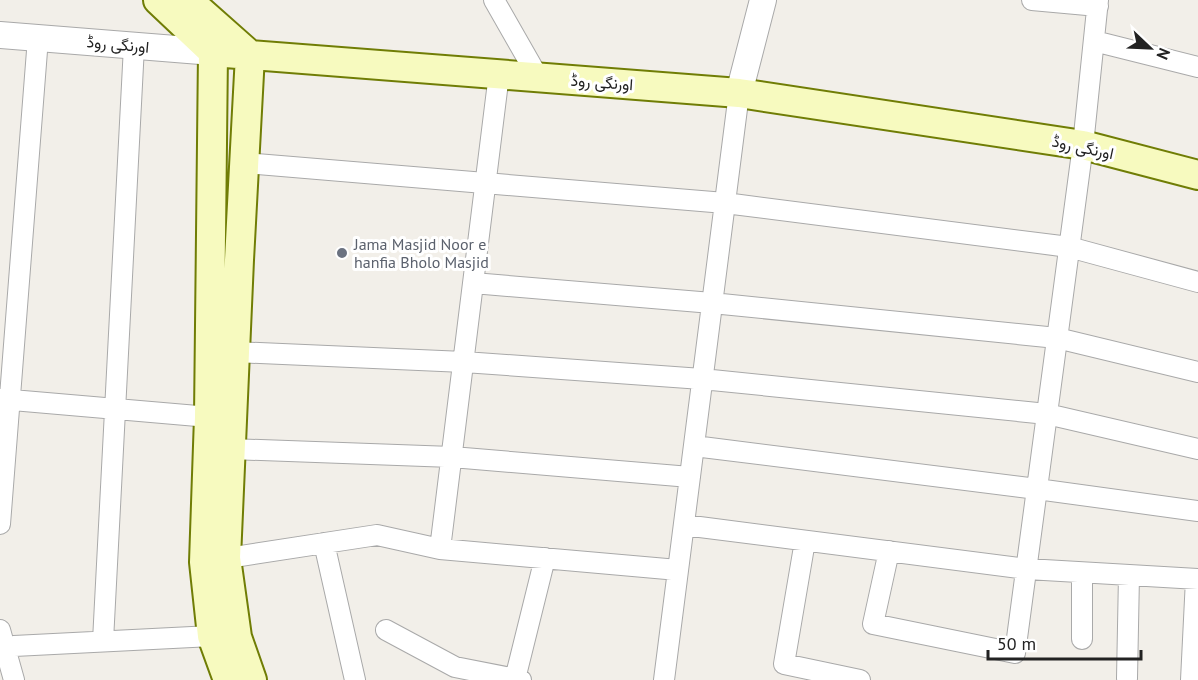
<svg xmlns="http://www.w3.org/2000/svg" width="1198" height="680" viewBox="0 0 1198 680" font-family="'PT Sans',Vazirmatn,sans-serif">
<style>
.lines{fill:none;stroke-linecap:round;stroke-linejoin:round}
.minor-casing{stroke:#a9a9a9;stroke-width:22}
.tertiary-casing{stroke:#a9a9a9;stroke-width:28}
.secondary-casing{stroke:#707d05;stroke-width:32}
.minor{stroke:#fff;stroke-width:20}
.tertiary{stroke:#fff;stroke-width:26}
.secondary{stroke:#f7fabf;stroke-width:28}
.worship-dot{fill:#6b7280;stroke:#fff;stroke-width:2}
.labels{text-anchor:middle;dominant-baseline:central;stroke-width:6;stroke-linejoin:round;paint-order:stroke}
.street-label{font-size:16px;fill:#222;stroke:#fff}
.worship-label{font-size:16px;fill:#5b616d;stroke:#fff;text-anchor:start}
</style>
<rect width="100%" height="100%" fill="#f2efe9"/>
<g class="lines">
<defs>
<path id="minor" d="M494,0L538,77
M1032,0L1098,6
M1094,41L1198,67
M244,163L725,203L1069,247L1198,282
M473,283L712,303L1057,338L1198,372
M235,352L464,362L702,379L1047,414L1198,449
M0,399L209,417
M694,446L1037,489L1198,511
M231,449L452,457L690,477
M0,524L38,38
M684,525L1027,569L1198,579
M805,541L784,664L860,680
M324,543L355,680
M440,549L499,74
M889,551L873,624L1015,653L1083,145L1098,0
M215,560L377,535L440,549L678,570
M0,630L14,680
M386,630L455,667L521,680
M1082,639V573
M103,641L134,46
M0,650L14,646L212,636
M1127,678L1129,575
M515,679L545,558
M664,680L739,93
M1191,680L1196,579"/>
<path id="tertiary" d="M0,35L213,52
M739,93L763,0"/>
<path id="secondary" d="M158,0L213,52L209,417L204,562L212,636L228,680
M188,0L250,55L239,260L226,558L237,637L252,680
M213,52L739,93L1083,145L1198,175"/>
</defs>
<use href="#minor" class="minor-casing"/>
<use href="#tertiary" class="tertiary-casing"/>
<use href="#secondary" class="secondary-casing"/>
<use href="#minor" class="minor"/>
<use href="#tertiary" class="tertiary"/>
<use href="#secondary" class="secondary"/>
</g>
<circle class="worship-dot" cx="342" cy="253" r="6"/>
<g class="labels">
<g class="street-label">
<text transform="translate(118 44) rotate(5)">اورنگی روڈ</text>
<text transform="translate(602 82) rotate(4)">اورنگی روڈ</text>
<text transform="translate(1083 147) rotate(12)">اورنگی روڈ</text>
</g>
<g class="worship-label">
<text x="354" y="244">Jama Masjid Noor e<tspan x="354" dy="18">hanfia Bholo Masjid</tspan></text>
</g>
</g>
<g transform="translate(1150 48) rotate(113)" stroke="#ffffff" stroke-width="4.5" paint-order="stroke">
<path d="M0-4.5L10 22L0 15L-10 22Z" fill="#222222"/>
<text y="-9" font-size="16" font-weight="bold" text-anchor="middle" fill="#222222">N</text>
</g>
<path d="M988 650v9h153v-9" fill="none" stroke="#222222" stroke-width="3"/>
<text x="997" y="650" font-size="18" fill="#222222" stroke="#ffffff" stroke-width="4.5" paint-order="stroke">50 m</text>
</svg>
